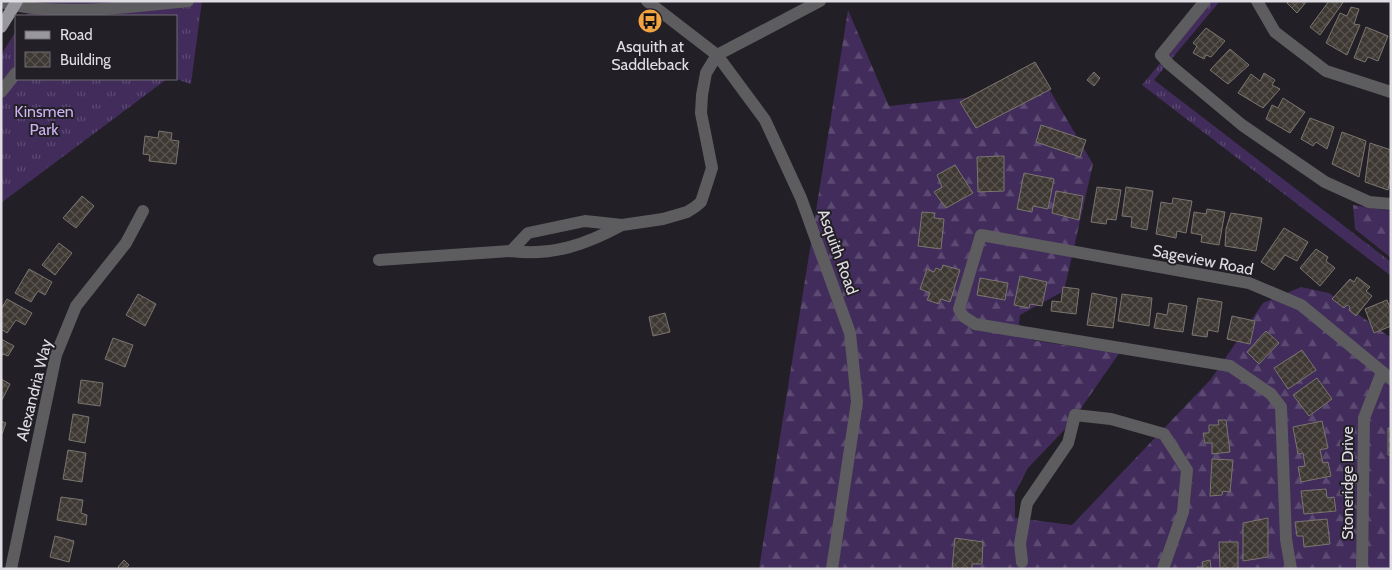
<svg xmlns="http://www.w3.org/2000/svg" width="1392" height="570" viewBox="0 0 1392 570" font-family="Cabin,sans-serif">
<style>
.grass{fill:url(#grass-tufts)}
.forest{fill:url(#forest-firs)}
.building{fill:url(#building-cross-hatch);stroke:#7b756f}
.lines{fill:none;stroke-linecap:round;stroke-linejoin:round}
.minor{stroke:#5d5c5f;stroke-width:12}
.major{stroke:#99979e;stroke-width:12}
.labels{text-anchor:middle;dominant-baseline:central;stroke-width:4;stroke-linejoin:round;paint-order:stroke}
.poi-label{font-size:16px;fill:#e0dee3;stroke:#221f26}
.park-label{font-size:16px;fill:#cdb3f3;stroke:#221f26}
.street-label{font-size:16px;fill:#e0dee3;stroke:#221f26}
</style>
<defs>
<pattern id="grass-tufts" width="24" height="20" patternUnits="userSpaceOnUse" patternTransform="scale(1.25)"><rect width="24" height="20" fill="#412c5b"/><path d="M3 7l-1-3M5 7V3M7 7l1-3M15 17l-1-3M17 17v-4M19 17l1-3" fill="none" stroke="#5c4a72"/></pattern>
<pattern id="forest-firs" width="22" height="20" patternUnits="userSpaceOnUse" patternTransform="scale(1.25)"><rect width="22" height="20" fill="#412c5b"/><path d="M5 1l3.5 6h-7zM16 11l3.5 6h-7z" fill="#5c4a72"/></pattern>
<pattern id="building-cross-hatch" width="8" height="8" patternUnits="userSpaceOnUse" patternTransform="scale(1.25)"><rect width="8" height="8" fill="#3d3832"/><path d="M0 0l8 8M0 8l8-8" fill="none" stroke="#595450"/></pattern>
</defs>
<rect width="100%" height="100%" fill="#221f26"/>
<path class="grass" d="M35,1H202L191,84L176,79V16H26Z
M1212,1H1220L1154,80L1391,262V276L1142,85Z
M16,31V79H167L1,203V55Z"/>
<path class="forest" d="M848,10L889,106L1049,89L1093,164L1064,291L1020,315L1019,324L1032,340L1089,349L1127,342L1070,424L1028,468L1015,493V518L1072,525L1211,379L1263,303L1301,287L1329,293L1391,338V569H759Z
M1353,205L1391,211V258L1355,229Z"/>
<path class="building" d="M1288,1H1307L1297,13L1287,3Z
M1329,1H1344L1320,35L1310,27Z
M1351,7L1359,9L1354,24L1360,25L1347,55L1326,43L1340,13L1347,16Z
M1366,27L1388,36L1378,61L1368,57L1365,62L1354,58Z
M1206,28L1225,41L1211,57L1206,55L1204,59L1193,53L1197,46L1193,43Z
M1230,49L1249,65L1228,84L1210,70Z
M1035,62L1051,89L976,128L960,102Z
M1094,72L1100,78L1094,86L1087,80Z
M1264,73L1275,80L1272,85L1280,89L1263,108L1238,93L1251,74L1260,81Z
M1283,98L1305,112L1290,133L1266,119L1272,105L1278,108Z
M1310,118L1334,127L1327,149L1316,142L1313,146L1301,139Z
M1041,125L1086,140L1080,157L1036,142Z
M159,131L172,133L171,140L179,141L176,164L149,161L150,155L143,154L145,136L158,138Z
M1342,132L1366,141L1359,177L1332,164Z
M1370,143L1391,150V176L1388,190L1365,182Z
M1004,156V191L978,192L977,157Z
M955,165L973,193L946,208L934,192L942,187L937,175Z
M1024,173L1054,179L1048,209L1033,206L1032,212L1017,209Z
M1097,187L1121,190L1116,220L1107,219L1106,224L1091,222Z
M1126,187L1153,191L1147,230L1131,227L1132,217L1122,216Z
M1056,191L1083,196L1079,220L1052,213Z
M82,196L94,206L76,228L63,218Z
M1173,198L1192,201L1186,233L1177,231L1176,238L1156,234L1161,202L1172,204Z
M1207,209L1225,212L1219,245L1201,242L1202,235L1191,233L1194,212L1206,214Z
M922,212L935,213L934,218L944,219L941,249L918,246Z
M1231,213L1262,218L1256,251L1225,246L1226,229Z
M1284,228L1308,242L1297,261L1285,255L1274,270L1261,262Z
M59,243L72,253L55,275L42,265Z
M1316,249L1328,257L1326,261L1335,268L1320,286L1300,268Z
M943,265L960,270L950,302L941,299L939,304L927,300L930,293L920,289L927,269L934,272L936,268L941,270Z
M29,269L52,282L45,295L38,291L31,302L15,293Z
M1020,276L1047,282L1042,306L1030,304L1029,308L1014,305Z
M1357,277L1370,287L1366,291L1372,296L1356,316L1349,310L1350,307L1347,305L1344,308L1332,299L1350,279L1354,282Z
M980,278L1008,283L1005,300L977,295Z
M1063,287L1079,289L1076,314L1051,311L1052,301L1061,302Z
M1092,293L1117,298L1113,328L1087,325Z
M138,294L156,304L145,326L126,315Z
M1122,294L1152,298L1149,326L1118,321Z
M1198,298L1222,302L1218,332L1208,330L1207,337L1192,335Z
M7,299L32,313L25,325L16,320L7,333L1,329V309Z
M1387,300L1391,310V326L1374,333L1365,309Z
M1169,303L1187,306L1183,332L1154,328L1157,313L1167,315Z
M665,313L670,332L653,336L649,317Z
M1232,316L1255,321L1250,344L1227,339Z
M1266,331L1279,343L1259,364L1247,352Z
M113,338L133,345L125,367L105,359Z
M1,339L14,346L8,356L3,354L1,357Z
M1302,350L1316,370L1288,389L1274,368Z
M1317,378L1332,399L1309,416L1293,395Z
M1,379L10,384L1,402Z
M81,380L103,383L100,406L78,403Z
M73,414L89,417L85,443L69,440Z
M1218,420H1226L1230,452L1212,454V443H1205L1203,433H1209V425H1219Z
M1,421L6,423L2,434H1Z
M1322,421L1328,448L1320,450L1323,463L1328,462L1331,476L1301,482L1298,467L1305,466L1303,453L1298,454L1293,427Z
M1388,428H1391V455H1388Z
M68,450L86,453L82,482L63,479Z
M1212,459L1233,460L1230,492L1223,491L1222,495L1210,496Z
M1326,489L1327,498L1334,497L1336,511L1304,514L1301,491Z
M61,497L83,500L81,513L87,515L86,525L57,520Z
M1268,518V557L1243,561V523Z
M1327,519L1330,544L1304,547L1303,536H1297L1295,522Z
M55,536L74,541L69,562L50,557Z
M955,538L983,542L982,564H972V569H952Z
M1219,542H1238V569H1220Z
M124,560L129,565L125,569H120L118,567Z
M1210,560L1211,569H1198L1197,567H1203L1202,562Z"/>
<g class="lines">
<path class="minor" d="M647,1L717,55L765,120L801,198L850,333L857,402L832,569
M1205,1L1161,55L1169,64L1242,125L1325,182L1369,202L1391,204
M1257,1L1275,32L1326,71L1391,92
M1,2C56,17 131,7 188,1
M1,92L16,73
M622,225C585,245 553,256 511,251L528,233L585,221L622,225L663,219L687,212L695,207L701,202L712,168L701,113L702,95L706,73L717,55L820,1
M379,260L511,251
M1022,562L1020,544L1027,503L1068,443L1075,415L1111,419L1164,434L1187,470L1183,512L1163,569
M11,569L56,355L76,306L126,243L143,211
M1291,569L1286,539L1281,407L1271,394L1230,366L975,324L963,316L959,309L981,235L1249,283L1301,305L1391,379
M1362,569L1364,418L1382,372"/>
<path class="major" d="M1,27L17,1"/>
</g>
<defs>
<symbol id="bus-disc" viewBox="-11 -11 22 22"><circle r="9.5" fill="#f3a442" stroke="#221f26"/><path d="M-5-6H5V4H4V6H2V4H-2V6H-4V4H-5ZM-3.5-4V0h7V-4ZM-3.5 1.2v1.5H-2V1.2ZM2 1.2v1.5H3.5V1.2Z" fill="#111"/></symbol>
</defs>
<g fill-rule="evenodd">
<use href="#bus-disc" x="636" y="7" width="28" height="28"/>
</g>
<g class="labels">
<g class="poi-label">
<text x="650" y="46">Asquith at<tspan x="650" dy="18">Saddleback</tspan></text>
</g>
<g class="park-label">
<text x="44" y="111">Kinsmen<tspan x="44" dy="18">Park</tspan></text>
</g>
<g class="street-label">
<text transform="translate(838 252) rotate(70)">Asquith Road</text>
<text transform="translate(1203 260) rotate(11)">Sageview Road</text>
<text transform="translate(34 390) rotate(-76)">Alexandria Way</text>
<text transform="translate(1347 483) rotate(-90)">Stoneridge Drive</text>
</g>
</g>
<rect width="1392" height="570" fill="none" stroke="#e0dee3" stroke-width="5"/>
<rect x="15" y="15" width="162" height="65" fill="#221f26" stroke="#6e6b72"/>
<rect x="25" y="31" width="25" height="8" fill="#99979e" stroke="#6e6b72"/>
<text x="60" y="40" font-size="15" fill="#e0dee3">Road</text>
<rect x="25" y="52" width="25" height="15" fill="url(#building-cross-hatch)" stroke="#6e6b72"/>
<text x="60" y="65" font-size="15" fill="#e0dee3">Building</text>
</svg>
